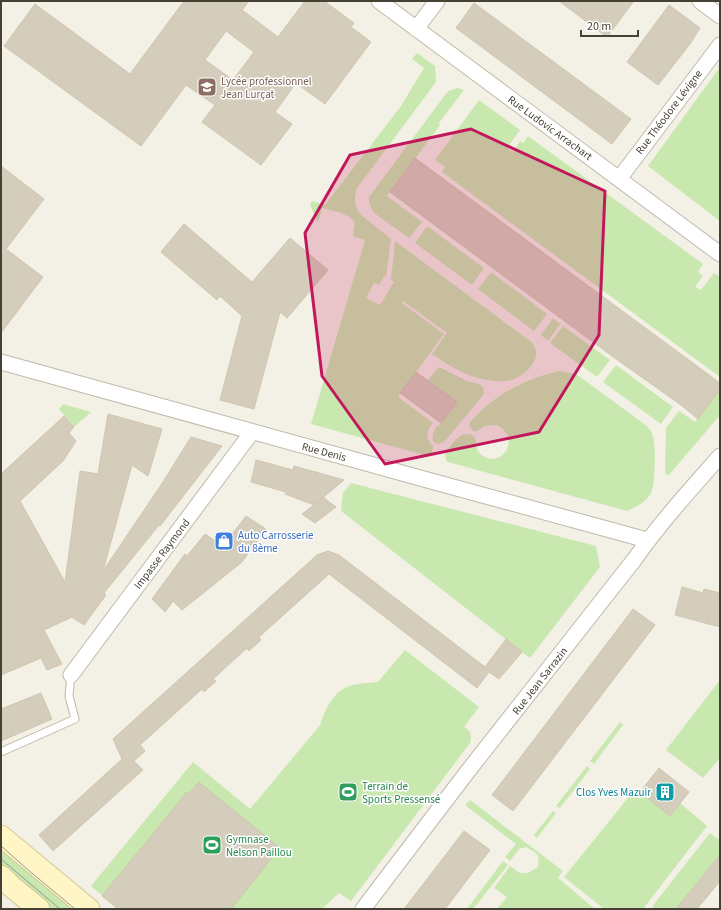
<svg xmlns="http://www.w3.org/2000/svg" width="721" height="910" font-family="'Source Sans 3',sans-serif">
	<rect width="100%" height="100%" fill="#f3f0e6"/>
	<path fill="#c9e8af" d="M417,53l18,13 1,16 -79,106c-3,10 -3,18 3,26l31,25 -5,38 -2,-1 -5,9 -5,-2 -8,15 14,7 14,-23 -3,-2 4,-39 135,100c16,14 -2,33 -18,39 -5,1 -13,2 -18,1 -24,-2 -43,-14 -62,-27l15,-21 -44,-32 -1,2 42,31 -46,63 35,26c-7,8 -8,16 0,23l-1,7 -4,3 -117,-32 54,-184 -12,-4 2,-13c-6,-10 -22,-12 -33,-15l-4,15 -8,-18 2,-4 13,4 76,-99 23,-38 -12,-9z
		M720,67v154l-72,-55z
		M457,88l7,2 -25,33 1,2 -53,71 35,26 -13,16 -35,-25 -5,-10v-6l79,-106z
		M479,100l41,30 -13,18 6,4 7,-11 3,2 5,-7 175,128 -5,8 5,4 -8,11 6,3 13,-17 6,4v100l-278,-205 3,-5 -10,-7z
		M427,226l57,42 -12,17 -57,-42z
		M491,272l56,42 -13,17 -56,-42z
		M553,318l7,6 -12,17 -7,-6z
		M563,326l47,34 -13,17 -47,-34z
		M616,365l57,42 -12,17 -58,-42z
		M439,367l28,14 12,3 4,3 1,7 -39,47c-13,8 -16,-4 -8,-15h2l17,-24 -29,-21z
		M559,371l17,3 71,52c3,4 5,6 6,11 3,7 2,50 -2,56 -6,10 -13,13 -24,18l-179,-49 -2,-2 -1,-5c6,-11 17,-28 30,-18 1,4 0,6 1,9 1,4 4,8 7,10 20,13 39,-20 13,-31l-11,1 -8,5h-4l-4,-5 1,-4c24,-27 54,-43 89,-51z
		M720,390v25l-51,60h-3l-1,-5 1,-42 13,-17 16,11z
		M63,404l28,8 -17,15 -15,-18z
		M351,483l245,63 4,21 -70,91 -189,-147 2,-18z
		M405,650l74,57 -15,20c7,3 8,9 6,16l-119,158 -12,-8 -17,16h-204l-27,-23 102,-124 57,47 70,-84c6,-17 14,-36 33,-40 8,-2 17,-2 25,-3z
		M720,680v78l-17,20 -37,-28z
		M620,722l3,3 -29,39 -4,-3z
		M587,766l3,3 -30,39 -4,-2z
		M636,788l34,28 10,-13 27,23 -64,83h-39l-40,-32z
		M470,800l93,71 -5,7 37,31h-98l10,-12 -13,-9 16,-22 10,7h8l10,-6c2,-13 -1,-14 -12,-20l-7,2 -9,12 -5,-4 11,-13 -51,-39z
		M553,811l3,2 -19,25 -3,-3z
		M710,833l8,6 2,-2v18l-44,54h-24l2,-5z
		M1,843l78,66h-27l-51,-42z
		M503,861l5,4 -35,44h-6z"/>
	<path fill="#d5cdbb" stroke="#d0c5af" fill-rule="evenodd" d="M184,1h65l-7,9 36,27 27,-36h19l30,22 -3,4 20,15 -46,62 -29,-21 -21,29 17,12 -31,41 -59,-43 13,-17 -29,-20 -45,61 -137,-100 31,-42 95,70zM226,31l28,21 -21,28 -28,-20z
		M559,1h75l-27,36z
		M474,3l157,116 -19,25 -156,-116z
		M669,5l31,23 -10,16 -32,41 -31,-23z
		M415,158l305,225v7l-22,29 -17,-14 -65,-46 -226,-167z
		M1,166l43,33 -38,50 37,28 -42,56z
		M184,224l68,58 38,-44 38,32 -41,48 -7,-6 -26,97 -34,-9 22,-84 -22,-20 -3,4 -56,-48z
		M416,372l41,30 -16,21 -41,-30z
		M108,414l54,15 -14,47 -16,-11 -29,106 58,-86 30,-48 31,9 -62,80 -1,-1 -55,68 2,2 -22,30 -12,-8 -28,13 18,34 -15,6 -6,-12 -40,17v-201l63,-58 10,11 -5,6 7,8 -13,20 -43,40 45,81 15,-111 18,3z
		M256,460l37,10 1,-4 50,14 -30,25 9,-8 13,10 -21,16 -13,-9 12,-9 -29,-11 1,-2 -35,-10z
		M246,516l20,13 -24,33 -60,48 -9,-9 -8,11 -13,-13 33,-45 2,2 18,-22 18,12z
		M328,551l11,4 146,112 21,-28 16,13 -23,27 -10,-7 -12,16 -148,-114 -70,63 2,3 -12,11 -2,-3 -34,31 3,2 -12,11 -2,-3 -62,56 5,6 -11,10 9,9 -90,81 -14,-16 83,-76 -9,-20 204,-184z
		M682,587l21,6 1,-4 16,4v34l-45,-12z
		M633,609l22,16 -142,186 -21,-16z
		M41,693l11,26 -51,22v-32z
		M659,768l30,24 -19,24 -30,-24z
		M199,782l81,66 -49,61h-113l-16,-13 85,-104 2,2z
		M464,831l26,19 -45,59h-41z
		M720,855v26l-23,28h-21z"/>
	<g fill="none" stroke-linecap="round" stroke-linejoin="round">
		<g stroke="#bfb9a9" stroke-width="9">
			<path id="lane" d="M1,752l74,-33 -6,-23 2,-21"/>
		</g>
		<g stroke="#bfb9a9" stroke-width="17">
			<path id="street" d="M379,1l341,253
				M700,1l20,15
				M416,29l21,-28
				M619,179l101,-134
				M1,362l430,119 216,59
				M71,675l181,-243
				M363,909l105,-138 166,-211c26,-37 56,-70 86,-104"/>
		</g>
		<g stroke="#d3c896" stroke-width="23">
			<path id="secondary" d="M1,836l88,73
				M1,876l11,11 27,22"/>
		</g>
		<use href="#lane" stroke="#fff" stroke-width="7"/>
		<use href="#street" stroke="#fff" stroke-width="15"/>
		<use href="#secondary" stroke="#fff5c5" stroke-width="21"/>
		<path stroke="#969696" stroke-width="1" d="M1,846l26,23 48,40
			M1,859l59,50"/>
	</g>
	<path fill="#c2185b" fill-opacity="0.2" stroke="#c2185b" stroke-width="3" stroke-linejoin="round" d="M471,129l134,62 -6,144 -60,97 -154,32 -63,-88 -17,-143 45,-78z"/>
	<defs>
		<g id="school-square" transform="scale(1)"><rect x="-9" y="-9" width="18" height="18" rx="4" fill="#8d6e63" stroke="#fff"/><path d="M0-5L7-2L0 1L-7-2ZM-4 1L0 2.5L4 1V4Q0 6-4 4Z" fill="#fff"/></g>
		<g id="shop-square" transform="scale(1)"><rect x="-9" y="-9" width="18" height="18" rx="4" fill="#3f7fe0" stroke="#fff"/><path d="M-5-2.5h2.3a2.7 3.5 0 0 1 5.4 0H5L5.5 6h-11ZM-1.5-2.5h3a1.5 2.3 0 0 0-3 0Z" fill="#fff"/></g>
		<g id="stadium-square" transform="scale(1)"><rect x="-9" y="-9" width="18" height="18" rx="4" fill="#2e9e5b" stroke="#fff"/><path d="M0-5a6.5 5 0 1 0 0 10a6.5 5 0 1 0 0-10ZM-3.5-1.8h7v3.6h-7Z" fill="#fff"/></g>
		<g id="building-square" transform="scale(1)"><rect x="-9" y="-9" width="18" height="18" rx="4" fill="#0f9aa8" stroke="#fff"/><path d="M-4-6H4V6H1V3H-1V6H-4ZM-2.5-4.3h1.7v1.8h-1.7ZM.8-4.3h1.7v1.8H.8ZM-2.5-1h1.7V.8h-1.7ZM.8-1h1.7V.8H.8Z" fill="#fff"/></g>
	</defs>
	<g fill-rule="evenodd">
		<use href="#school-square" x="207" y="87"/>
		<use href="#shop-square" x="224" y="541"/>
		<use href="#stadium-square" x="348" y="792"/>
		<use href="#building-square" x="665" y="792"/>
		<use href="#stadium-square" x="212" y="845"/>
	</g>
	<g text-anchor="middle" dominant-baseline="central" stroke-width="3" stroke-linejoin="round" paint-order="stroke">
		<g font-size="11" fill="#785e54" stroke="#fff" text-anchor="start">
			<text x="221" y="81">Lycée professionnel<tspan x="221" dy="13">Jean Lurçat</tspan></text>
		</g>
		<g font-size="11" fill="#464135" stroke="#fff">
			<text transform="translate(669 112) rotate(-53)">Rue Théodore Lévigne</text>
			<text transform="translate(550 128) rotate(36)">Rue Ludovic Arrachart</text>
			<text transform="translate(324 452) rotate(15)">Rue Denis</text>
			<text transform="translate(162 554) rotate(-53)">Impasse Raymond</text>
			<text transform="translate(540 681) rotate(-52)">Rue Jean Sarrazin</text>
		</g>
		<g font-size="11" fill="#366cbe" stroke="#fff" text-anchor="start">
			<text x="238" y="535">Auto Carrosserie<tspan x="238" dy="13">du 8ème</tspan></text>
		</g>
		<g font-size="11" fill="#27864d" stroke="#fff" text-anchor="start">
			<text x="362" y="786">Terrain de<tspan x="362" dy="13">Sports Pressensé</tspan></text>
			<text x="226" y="839">Gymnase<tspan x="226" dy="13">Nelson Paillou</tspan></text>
		</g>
		<g font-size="11" fill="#0d838f" stroke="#fff" text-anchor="end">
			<text x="651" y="792">Clos Yves Mazuir</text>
		</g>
	</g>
	<rect width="721" height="910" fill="none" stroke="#464135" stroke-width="4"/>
	<path d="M581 30v6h57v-6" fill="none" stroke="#464135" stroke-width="2"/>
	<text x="587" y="30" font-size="12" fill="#464135" stroke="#ffffff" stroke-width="3" paint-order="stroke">20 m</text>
</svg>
